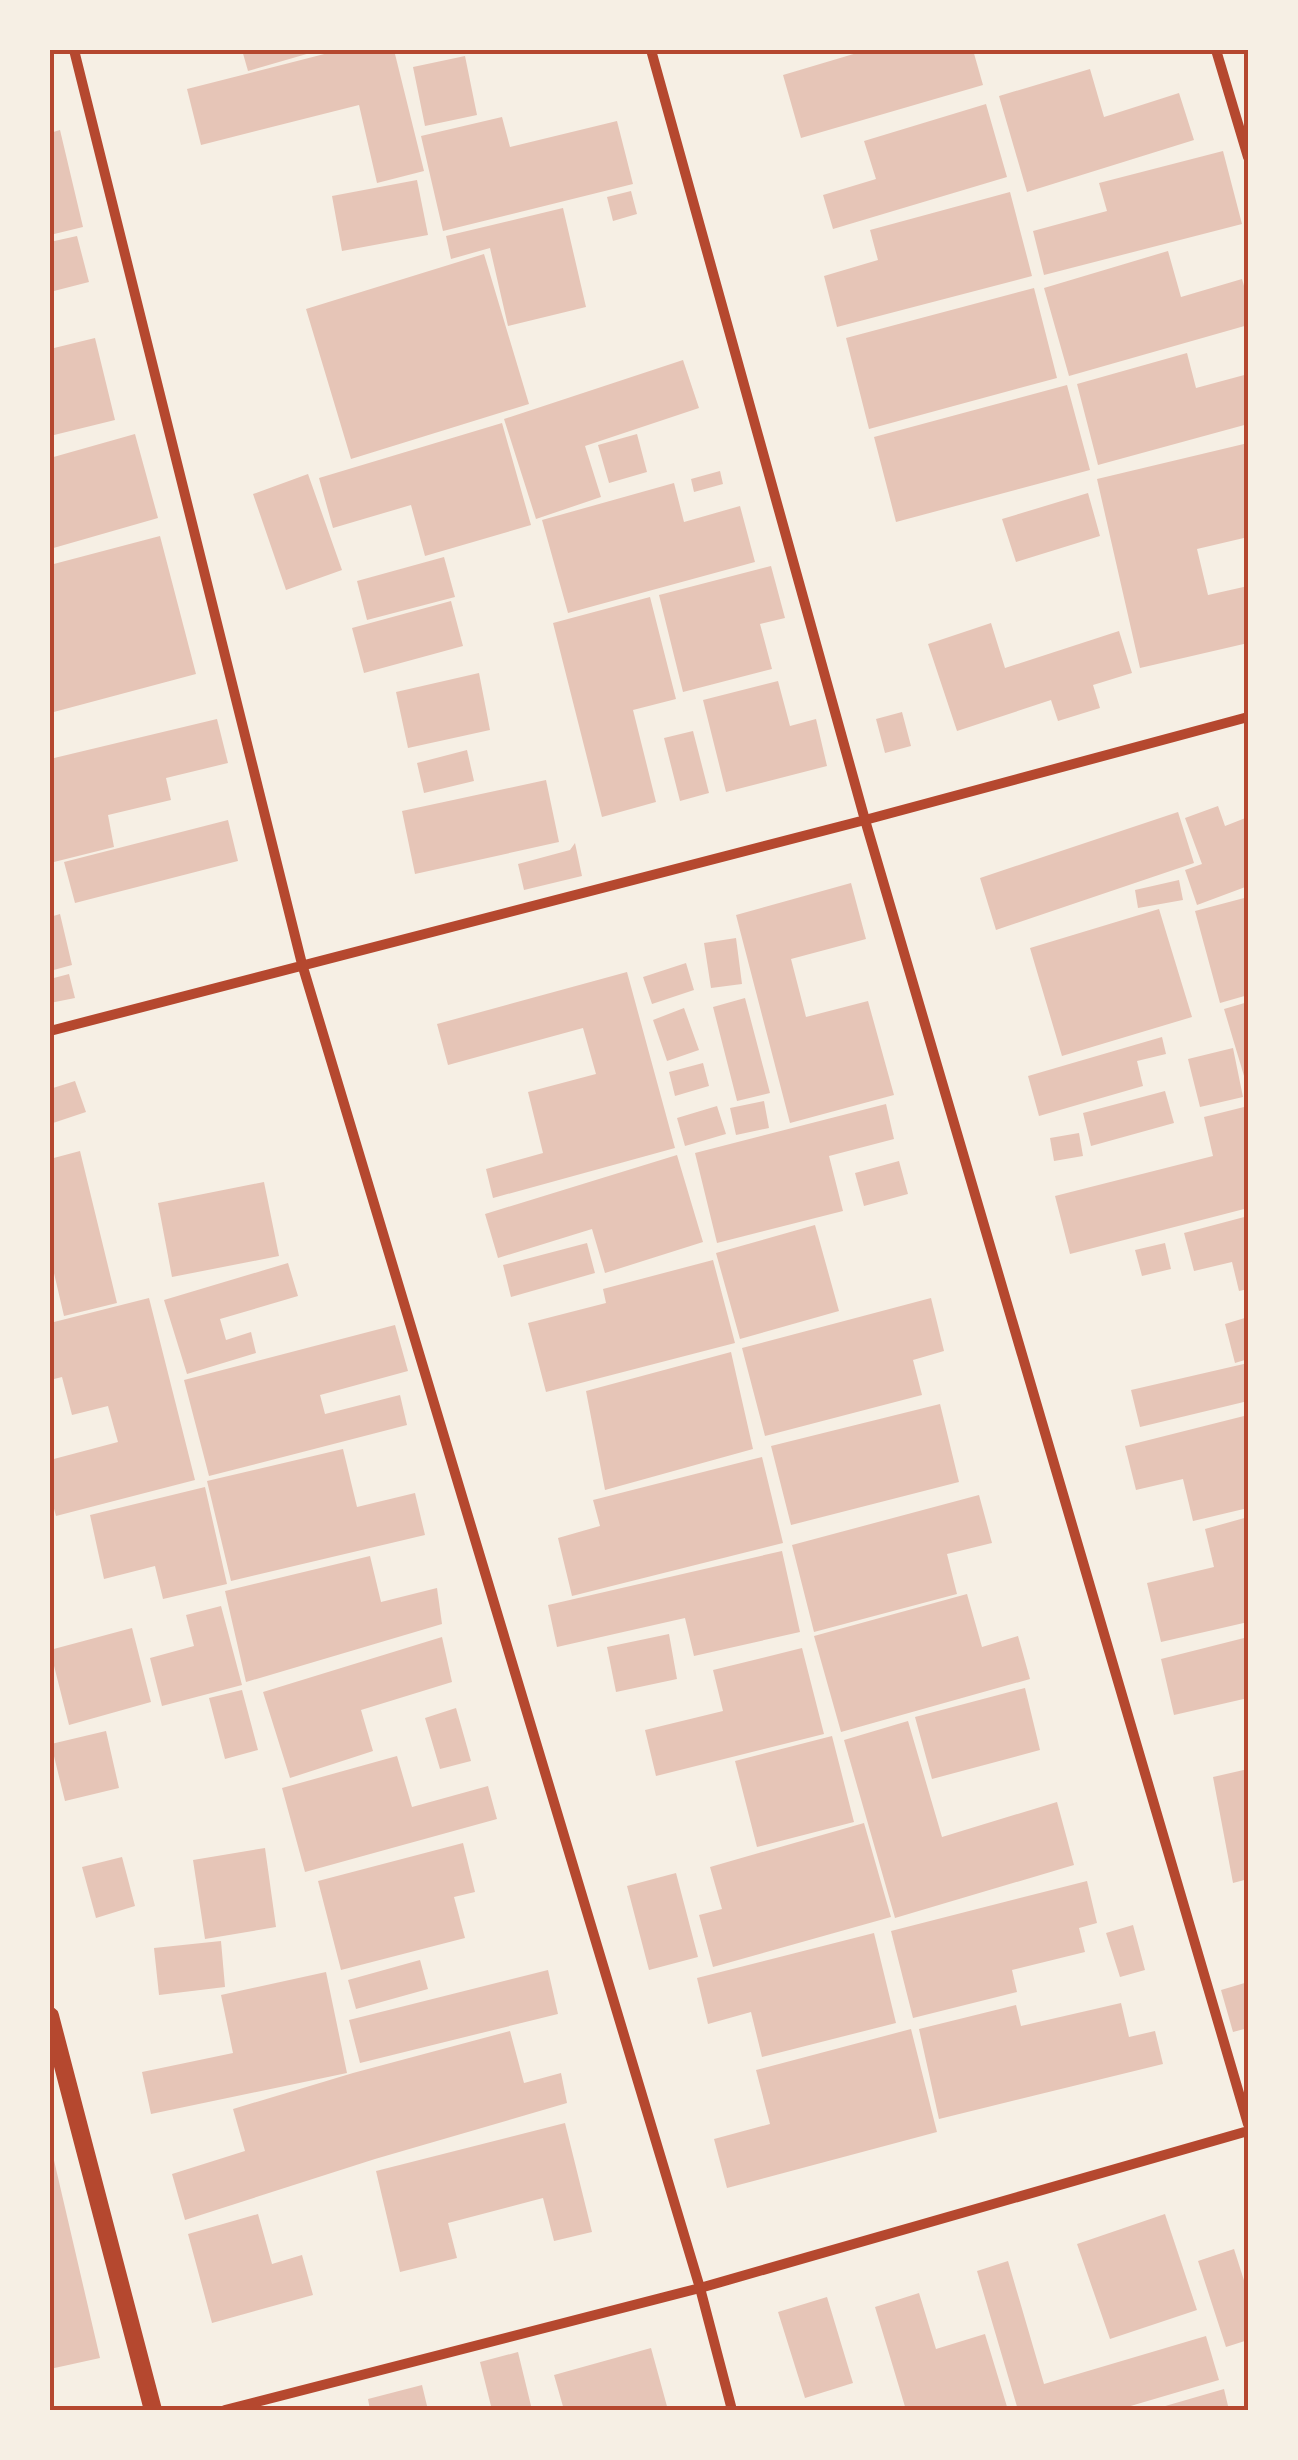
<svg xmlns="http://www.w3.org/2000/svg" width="1298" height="2460" font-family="'Titillium Web',sans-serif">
	<rect width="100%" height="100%" fill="#f6efe4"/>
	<path fill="#e6c5b7" d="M242,50h75v1l-69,20z
		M340,50h54l30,121 -47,12 -18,-78 -158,40 -14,-56z
		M867,50h106l10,35 -182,53 -18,-63z
		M465,56l12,59 -52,11 -12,-59z
		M1090,69l14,48 75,-24 15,47 -167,52 -28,-96z
		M986,104l21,73 -174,52 -10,-34 53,-16 -12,-38z
		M502,117l8,30 107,-26 16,63 -190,47 -22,-95z
		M60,130l23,97 -33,8v-102z
		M1223,151l19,73 -198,51 -11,-44 74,-20 -8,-28z
		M417,180l11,55 -86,16 -10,-55z
		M631,191l6,23 -24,7 -6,-24z
		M1010,192l22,84 -195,51 -13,-51 54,-16 -8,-30z
		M563,208l23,99 -78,19 -18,-78 -39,11 -5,-23z
		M77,236l12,46 -39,10v-50z
		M1168,251l13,46 61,-18 6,21v25l-179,51 -25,-88z
		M484,254l45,150 -178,55 -45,-150z
		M1034,288l23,90 -188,51 -23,-91z
		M95,338l20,82 -65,16v-87z
		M1187,353l9,35 52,-14v50l-150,41 -21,-81z
		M683,360l16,48 -114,38 16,51 -65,22 -32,-100z
		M1067,385l23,85 -194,52 -22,-85z
		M502,423l29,102 -106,31 -14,-51 -78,23 -14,-50z
		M135,434l23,84 -108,31v-91z
		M637,434l10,38 -38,11 -11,-38z
		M1248,443v94l-51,12 11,46 40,-9v57l-108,25 -43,-189z
		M720,471l3,13 -29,8 -3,-13z
		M308,474l34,96 -56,20 -33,-96z
		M674,483l10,39 56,-16 15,56 -187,51 -26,-93z
		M1088,493l12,43 -84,26 -14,-43z
		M160,536l36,138 -146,39v-148z
		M444,557l11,40 -88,23 -10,-39z
		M771,566l14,52 -25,6 12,45 -89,23 -24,-97z
		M650,597l26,102 -43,11 23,92 -54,15 -49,-194z
		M451,601l12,45 -99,27 -12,-45z
		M991,623l14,45 114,-37 13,42 -39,12 7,23 -42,13 -7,-21 -94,31 -29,-87z
		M479,673l11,57 -82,18 -12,-56z
		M778,681l12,45 26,-7 11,47 -101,26 -23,-92z
		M902,712l9,34 -26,7 -9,-34z
		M217,719l11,44 -62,15 5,22 -63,15 6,32 -64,16v-104z
		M693,731l16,62 -29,8 -16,-63z
		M467,750l7,31 -50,12 -7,-30z
		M546,780l13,62 -144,32 -13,-63z
		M1218,806l7,20 23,-9v69l-51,19 -12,-35 17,-6 -17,-46z
		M1178,812l16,51 -198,67 -16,-52z
		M228,820l10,41 -163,42 -11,-41z
		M575,843l7,33 -58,14 -6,-26 52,-14z
		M1179,880l4,20 -45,8 -3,-18z
		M851,883l15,56 -75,20 15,58 62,-16 26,94 -104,28 -54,-208z
		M1248,897v98l-28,8 -25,-92z
		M1159,909l33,108 -130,39 -32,-108z
		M60,914l12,51 -22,6v-54z
		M736,938l6,46 -31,4 -7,-45z
		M686,963l8,27 -42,14 -9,-27z
		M627,972l48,176 -182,50 -7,-29 57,-16 -15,-61 68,-18 -13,-46 -135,37 -11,-41z
		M69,974l6,24 -25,5v-24z
		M745,998l25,95 -33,8 -24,-94z
		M1248,1002v84h-1l-23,-77z
		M684,1008l15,42 -32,11 -14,-41z
		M1162,1037l4,17 -29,7 6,25 -104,30 -11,-40z
		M1233,1048l10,49 -43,10 -12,-48z
		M703,1063l6,23 -34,10 -6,-24z
		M75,1081l11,31 -36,12v-35z
		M1165,1091l9,32 -83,23 -8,-33z
		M764,1101l5,27 -33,7 -6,-27z
		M886,1104l8,35 -65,17 14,55 -126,32 -22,-90z
		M717,1106l9,28 -41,12 -8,-28z
		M1248,1106v102l-178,46 -15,-58 158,-40 -9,-39z
		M1079,1133l4,23 -29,5 -4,-23z
		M80,1151l37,152 -53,13 -14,-60v-97z
		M677,1155l26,87 -98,31 -13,-44 -94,29 -13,-44z
		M899,1161l9,33 -44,12 -9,-33z
		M264,1182l15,74 -107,21 -14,-74z
		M1248,1216v73l-9,2 -7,-29 -38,9 -10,-38z
		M815,1225l24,86 -99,28 -24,-86z
		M587,1243l8,30 -84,24 -8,-32z
		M1165,1243l6,26 -29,7 -7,-26z
		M713,1260l22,83 -189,49 -18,-69 78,-20 -3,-14z
		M288,1263l10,33 -78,23 6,21 25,-8 5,21 -69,21 -23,-74z
		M149,1298l46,182 -139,36 -6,-22v-34l68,-18 -10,-36 -36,9 -10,-38 -12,3v-57z
		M931,1298l13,53 -31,9 9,35 -157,41 -23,-88z
		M1248,1317v42l-13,4 -10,-39z
		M395,1325l13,46 -88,24 5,19 75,-19 7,30 -198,51 -25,-96z
		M731,1352l22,97 -148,41 -19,-99z
		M1248,1363v38l-108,26 -9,-37z
		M940,1404l19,78 -168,43 -20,-79z
		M1248,1415v93l-55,13 -10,-42 -47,11 -11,-44z
		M343,1449l14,58 58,-14 10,42 -194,46 -24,-100z
		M762,1457l21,86 -211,53 -14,-58 42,-12 -7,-26z
		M205,1487l22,97 -64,15 -8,-33 -51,13 -14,-64z
		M979,1495l13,48 -45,11 10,40 -143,38 -22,-87z
		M1248,1517v105l-87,20 -14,-59 67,-16 -9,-38z
		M782,1551l18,81 -106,24 -9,-38 -128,29 -9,-42z
		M370,1556l11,46 56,-14 5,36 -196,58 -21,-91z
		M967,1594l15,53 36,-11 12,43 -189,53 -27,-96z
		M221,1606l21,79 -80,21 -12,-48 44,-12 -8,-31z
		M132,1628l19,74 -82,23 -19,-75z
		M669,1634l8,45 -61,13 -9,-45z
		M442,1637l10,45 -91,28 12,41 -83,27 -27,-86z
		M1248,1637v61l-74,17 -13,-56z
		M802,1648l22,86 -168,42 -11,-46 78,-19 -10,-41z
		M1025,1688l15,62 -108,29 -17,-62z
		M242,1690l16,60 -33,9 -16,-61z
		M456,1708l15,53 -31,8 -15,-51z
		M908,1721l34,116 115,-35 17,63 -179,53 -51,-178z
		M106,1731l13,57 -54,13 -14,-57z
		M832,1736l22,86 -97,25 -22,-86z
		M397,1756l15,51 76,-21 9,33 -192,53 -23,-84z
		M1248,1769v110l-15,4 -20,-106z
		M864,1823l27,94 -178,50 -14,-52 23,-6 -12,-42z
		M463,1843l12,49 -21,5 11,41 -124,32 -23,-89z
		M265,1848l11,79 -71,12 -12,-79z
		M122,1857l13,49 -39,12 -14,-51z
		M676,1873l22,84 -49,13 -22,-84z
		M1087,1881l10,42 -18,5 6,24 -73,18 5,22 -104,26 -22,-87z
		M1133,1925l12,45 -25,7 -14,-44z
		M874,1933l22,90 -134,34 -11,-45 -43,12 -11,-46z
		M221,1941l4,46 -66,8 -5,-47z
		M420,1960l8,29 -72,20 -8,-29z
		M548,1970l10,44 -198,49 -11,-43z
		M326,1972l21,101 -196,41 -9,-42 91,-19 -12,-58z
		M1248,1982v46l-15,4 -12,-42z
		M1121,2003l8,34 26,-6 8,33 -224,55 -20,-90 97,-24 5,21z
		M911,2029l26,103 -210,56 -13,-49 56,-15 -14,-54z
		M510,2031l14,52 37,-10 6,30 -192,56 -190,61 -13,-46 73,-23 -12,-42 120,-36z
		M565,2123l27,109 -38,9 -11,-43 -95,25 9,35 -57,14 -24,-101z
		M53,2156l47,202 -50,11v-212z
		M258,2214l14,50 30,-9 11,40 -101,28 -24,-89z
		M1165,2214l32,96 -87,29 -33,-95z
		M1234,2249l14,44v47l-22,7 -28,-86z
		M1008,2261l36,123 162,-48 13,44 -102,30h-99l-41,-139z
		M919,2293l17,56 49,-15 23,76h-102l-31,-103z
		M827,2297l26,86 -48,15 -27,-86z
		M651,2348l17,62h-104l-10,-35z
		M518,2352l14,58h-40l-12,-48z
		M422,2385l6,25h-58l-2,-11z
		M1224,2389l5,21h-74v-1z"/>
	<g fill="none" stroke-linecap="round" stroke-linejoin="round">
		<path stroke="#b5482f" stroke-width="10" d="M74,50l228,914 398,1324 32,122
			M651,50l214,770 383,1304
			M1216,50l32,107
			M50,1031l815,-211 383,-103
			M225,2410l475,-122 548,-157"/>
		<path stroke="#b5482f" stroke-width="18" d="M50,2016l103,394"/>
	</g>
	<rect width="1298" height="2460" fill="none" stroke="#f6efe4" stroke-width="105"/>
	<rect x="52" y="52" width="1194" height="2356" fill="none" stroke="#b5482f" stroke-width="4"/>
</svg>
